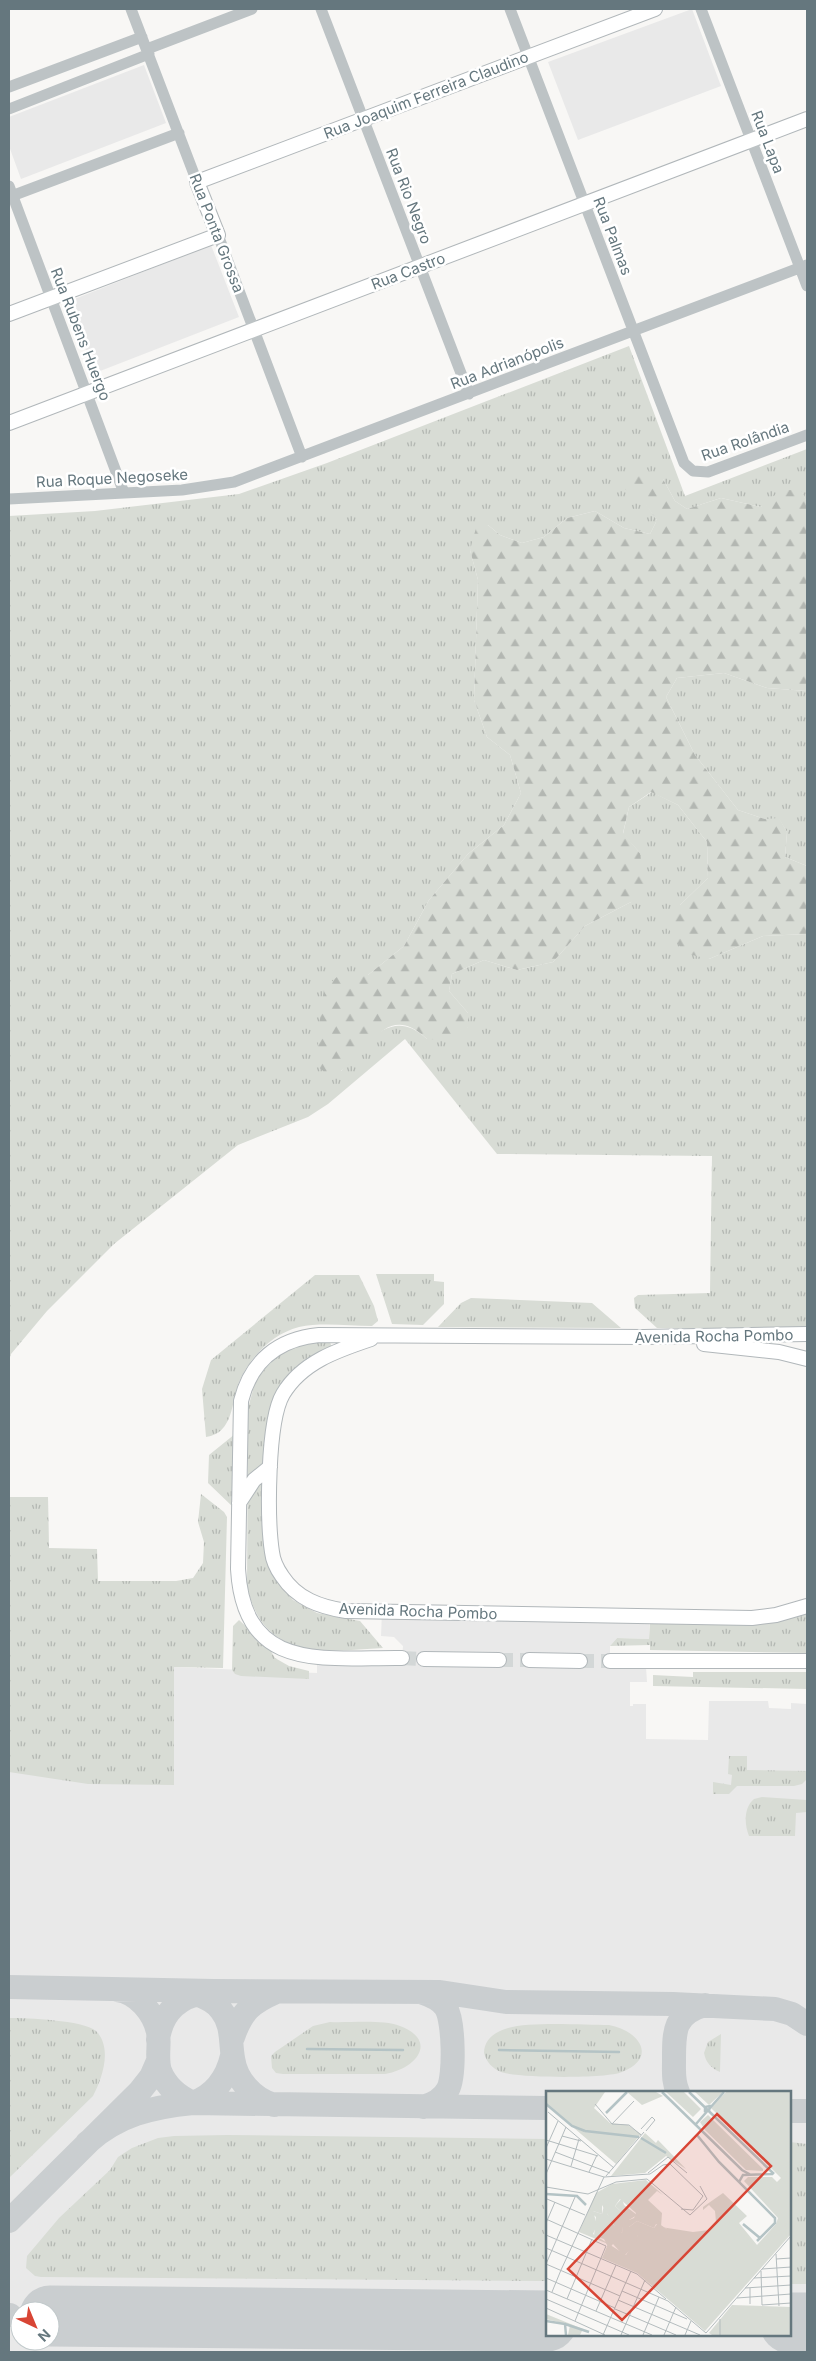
<svg xmlns="http://www.w3.org/2000/svg" width="816" height="2361" font-family="Inter,sans-serif">
	<defs>
		<pattern id="grass-tufts" width="24" height="20" patternUnits="userSpaceOnUse" patternTransform="scale(1.25)"><rect width="24" height="20" fill="#d8dcd5"/><path d="M3 7l-1-3M5 7V3M7 7l1-3M15 17l-1-3M17 17v-4M19 17l1-3" fill="none" stroke="#b3b7b2"/></pattern>
		<pattern id="forest-firs" width="22" height="20" patternUnits="userSpaceOnUse" patternTransform="scale(1.25)"><rect width="22" height="20" fill="#d8dcd5"/><path d="M5 1l3.5 6h-7zM16 11l3.5 6h-7z" fill="#b3b7b2"/></pattern>
	</defs>
	<rect width="100%" height="100%" fill="#f8f7f5"/>
	<path fill="#e9e9e9" fill-rule="evenodd" d="M692,9l29,77 -143,54 -30,-78z
		M144,65l22,58 -145,56 -12,-33v-29z
		M211,245l28,72 -144,56 -28,-71z
		M9,1497h39l1,88 125,82 143,6v-10l85,-5 1,-12 -9,-9 -13,-1 1,-24 268,4 -1,23 -32,-1 -7,8v20l36,1 1,15h-17v24h3v-2h13v35l62,1 1,-39h59l1,7 22,1v-6l16,1v648h-798zM547,2092h243v243h-243zM20,2311h30v30h-30z"/>
	<path fill="url(#grass-tufts)" d="M629,346l56,150 122,-47v53l-6,-11 -40,16 -40,-9 -34,11 -12,-8 -12,-22 -20,21 14,20 -7,14 -26,-6 -29,-17 -28,7 -23,19 -22,6 -22,-8 -12,-10 -18,25 8,30 -4,120 13,37 23,18 11,38 -17,32 -36,29 -39,46 -25,46 -36,29h-29l2,96c25,-27 50,-66 86,-32l41,-12v-14l-19,-22 3,-17 32,-14 33,10 36,-8 32,-36 46,-24 9,-49 -17,-19 6,-27 23,-15 26,13 29,37 1,36 -28,27 29,54 54,-23 44,-2v393l-21,3 -129,-2 -22,-20 -1,-10 4,-3 72,-2 2,-137 -215,-2 -92,-115 -77,65 -20,13 -70,28 -124,99 -67,67 -36,43 -2,6v-844l86,-5 144,-17 88,-31z
		M724,673l43,15 40,3v175l-22,-9 2,-25 -8,-13h-14l-27,-9 -43,-55 -29,-58 11,-19z
		M376,1274h58v7l10,1v22l-21,21 -31,-1z
		M315,1275h44l15,31 4,15 -6,5c-24,0 -50,-4 -73,1 -27,7 -49,30 -60,55 -8,20 -5,51 -33,55l-4,-48 9,-29z
		M471,1298l121,5 29,25 -183,-1 23,-24z
		M329,1339l3,9 -58,54 -3,165 8,17 14,16 24,13 43,8 23,27c-60,4 -121,12 -136,-63l1,-177 8,-29 20,-22 22,-13z
		M235,1434l-2,73 -25,-24 1,-28z
		M201,1494l23,18 3,5 -4,151 -49,-1v118l-86,-1 -79,-12v-275h39l1,51 48,1 1,32h78l17,-3 10,-15 1,-21 -6,-20z
		M807,1612v41l-157,-3v-5l-40,1 7,-8 32,1 1,-16z
		M239,1620l30,28 6,10 14,8 20,5v8l-68,-3 -6,-2 -3,-4 1,-44z
		M693,1672h114v17l-154,-3v-11l40,2z
		M729,1756h18v14l60,1v8l-5,5 -8,2h-57l-8,8h-16v-12l18,3 1,-10 -4,-1z
		M762,1797l45,3v12l-11,1 -1,23h-46c-5,-12 -5,-29 5,-37z
		M9,2018c18,0 74,2 87,13 17,17 6,48 -3,65l-84,82z
		M330,2022c20,1 52,-3 70,4 39,15 16,43 -15,48h-102l-7,-1 -4,-5 -1,-12 4,-4 38,-26z
		M609,2025c29,5 50,32 13,47 -15,7 -106,6 -121,0 -9,-4 -14,-9 -17,-19 0,-12 9,-20 21,-24 20,-8 79,-4 104,-4z
		M721,2034l-1,38c-9,-4 -14,-9 -16,-19l4,-11z
		M227,2135l320,4v142l-506,-4 -6,-1 -9,-8 1,-12 32,-38 51,-48 8,-13 14,-9 26,-10 16,-2z
		M790,2142l17,2v140h-17z"/>
	<path fill="url(#forest-firs)" d="M646,469l17,10 12,22 12,8 34,-11 40,9 20,-17h20l6,12v189l-40,-3 -43,-15 -47,5 -11,19 29,58 43,55 27,9 14,-1 8,14 -2,25 22,9v68l-44,2 -54,23 -25,-6 -16,-25 12,-23 28,-27 -1,-36 -29,-37 -27,-13 -22,15 -6,26 17,20 5,35 -14,14 -46,24 -32,36 -36,8 -33,-10 -32,14 -3,17 19,22v14l-13,13 -28,-1c-40,-38 -56,10 -85,31 -4,2 -10,3 -15,4l-10,-8 2,-40 5,-37 15,-14h29l36,-29 25,-46 39,-46 36,-29 17,-32 -11,-38 -23,-18 -13,-37 4,-120 -8,-30 6,-22 12,-3 12,10 22,8 22,-6 23,-19 28,-7 29,17 26,6 7,-14 -15,-20 -17,-11 2,-10z"/>
	<g fill="none" stroke-linecap="round" stroke-linejoin="round">
		<path stroke="#b4c3c5" stroke-width="2.5" d="M307,2049l96,1
			M499,2050l120,2"/>
		<path stroke="#caced0" stroke-width="24" d="M9,1987l205,4 226,1 66,10 167,2 102,5 17,5 15,10
			M117,1990c20,2 37,23 41,42 2,13 -2,27 2,39 6,15 19,26 33,32
			M192,1992c11,5 22,8 29,18 12,15 9,31 12,48 3,22 20,41 41,47
			M421,1992c9,3 20,7 25,16 8,13 9,68 2,81 -5,10 -15,15 -25,18
			M233,2037c9,-26 18,-34 43,-45
			M158,2040c3,-25 19,-42 44,-47
			M678,2092c-5,-10 -4,-20 -4,-31 0,-29 -1,-47 31,-56
			M193,2103c22,-8 34,-25 39,-47
			M790,2111h17
			M87,2143c31,-28 65,-36 106,-40l354,5
			M9,2221l131,-130 11,-14 7,-16
			M9,2315h1"/>
		<path stroke="#caced0" stroke-width="61" d="M50,2316l497,5
			M790,2323h17"/>
		<path stroke="#d3d7d7" stroke-width="14" stroke-dasharray="14 7" stroke-linecap="butt" d="M402,1658l22,1
			M499,1660h30
			M580,1661h30"/>
		<g stroke="#b1b7ba" stroke-width="16">
			<path id="major" d="M9,314l209,-79 -21,-53 458,-173
				M9,423l798,-304
				M371,1339c-33,11 -69,23 -88,55 -16,27 -16,125 -11,158 1,9 5,17 10,24 15,23 38,31 64,35l406,7 24,-3 31,-9
				M704,1344l75,8 28,7
				M239,1503l15,-23 16,-13
				M402,1658c-78,-1 -158,16 -164,-89l3,-168c10,-40 37,-62 78,-66l325,2 163,-3
				M424,1659l75,1
				M529,1660l51,1
				M610,1661h197"/>
		</g>
		<path stroke="#bdc3c5" stroke-width="11" d="M131,9l66,173
			M321,9l148,385
			M510,9l174,454 9,8 15,1 99,-37
			M701,9l106,277
			M147,49l105,-40
			M9,87l133,-50
			M9,109l140,-55
			M9,186l115,307
			M9,197l170,-64
			M218,235l84,222
			M9,499l173,-9 52,-8 573,-217"/>
		<use href="#major" stroke="#fff" stroke-width="14"/>
	</g>
	<g text-anchor="middle" dominant-baseline="central" stroke-width="5" stroke-linejoin="round" paint-order="stroke">
		<g font-size="15" fill="#65777e" stroke="#fff">
			<text transform="translate(426 95) rotate(-21)">Rua Joaquim Ferreira Claudino</text>
			<text transform="translate(768 142) rotate(69)">Rua Lapa</text>
			<text transform="translate(409 196) rotate(69)">Rua Rio Negro</text>
			<text transform="translate(217 233) rotate(69)">Rua Ponta Grossa</text>
			<text transform="translate(613 236) rotate(69)">Rua Palmas</text>
			<text transform="translate(408 271) rotate(-21)">Rua Castro</text>
			<text transform="translate(81 334) rotate(69)">Rua Rubens Huergo</text>
			<text transform="translate(507 363) rotate(-21)">Rua Adrianópolis</text>
			<text transform="translate(745 441) rotate(-19)">Rua Rolândia</text>
			<text transform="translate(112 478) rotate(-3)">Rua Roque Negoseke</text>
			<text transform="translate(714 1336) rotate(-1)">Avenida Rocha Pombo</text>
			<text transform="translate(418 1611) rotate(2)">Avenida Rocha Pombo</text>
		</g>
	</g>
	<g transform="translate(546 2091)">
		<rect width="245" height="245" fill="#f8f7f5"/>
		<path d="M0,1h59l-11,16 16,15 18,2 13,9 -25,30 -70,-60zM81,1h29l7,4 -21,9zM120,1h18l17,17 -8,8zM149,1h28l-14,13zM180,1h65v142l-86,97 -68,-58 -35,-15 6,-14 -29,-12 17,-39 16,-9 34,-4 17,15 -6,-4 -9,9 14,13 -1,14 32,5 16,-2 7,-8 -1,-11 -6,-6 -6,5v-3l20,-14 24,23 -8,7 18,22 19,-21 2,-6 -34,-37 4,-4h24l5,5 4,-4 -70,-70zM74,108l16,14 -2,5 -5,2v7l8,-6 17,7 2,-4 11,5 -8,4 -21,2 -12,20 -33,-21 4,-9 -4,-14 9,3v-9l15,25 5,3 3,-18 -10,-9zM162,24l55,54v2l-17,-1 -41,-40 -5,-8zM99,42l11,10 2,-3 28,29 -20,-13 -21,17 -34,3z" fill="#d8dcd5" fill-rule="evenodd"/>
		<path d="M76,107l2,7 13,10 -8,5v7l8,-6 17,7 4,-5 10,7 -5,5h-25l-3,10 -11,11 -11,-12 -4,5 -5,-10 -10,-3 2,-19 -5,-4 2,-2 9,3 2,-9 4,10 6,3 -2,5 10,10 2,-19 -9,-8zM184,127l23,26 -11,2 -4,8 -14,-9 12,-6 -2,-4h-9l3,-2zM243,131l2,2 -6,7 2,5 -15,17 -15,-3zM186,214l59,2v28h-79l-3,-2zM0,223l37,15 -3,6h-12l2,-10 -24,-6z" fill="#d8dcd5"/>
		<path fill="none" stroke="#b4c3c5" stroke-width="2.5" d="M116,1l80,78 9,5M143,1l85,82M0,13l26,22 13,5M164,15l-1,5h-4v-4zM60,22l21,-21M150,33l28,-32M39,40l54,6M151,44l22,27 56,56v5l-18,18M95,47l25,15M193,91l4,-7 30,-1M0,103l31,2 9,9M197,133l17,14M0,230l19,3 1,11M19,233l24,8"/>
		<path fill="none" stroke="#b4bcbe" stroke-width="1" d="M49,13l17,20 17,1 12,10M2,21l66,56M66,33l22,-23M95,38l11,-12 3,3 -9,11M16,45l19,5M0,49l52,16M0,57l12,-27M9,61l55,21M0,68l58,18 46,-3 13,-9 7,-1 33,32 -10,14 -12,-1M25,75l8,-27M43,81l8,-17M102,82l20,-16 19,16M0,83l20,-47M60,85l38,-44M0,96l42,7 28,-12 31,-3 43,36 17,-16 -7,-13M1,108l38,16M0,128l60,27 -31,75M0,132l9,-21M0,144l91,39 29,25M0,157l122,53 38,32 85,-97M230,163l3,52M230,168l15,-1M0,173l29,-67M0,173l74,32 2,-5 65,28M216,178l29,-2M15,179l43,-93M215,180l1,34 29,-2M0,187l69,30M208,187l37,-2M199,197l46,-3M204,197v16M0,199l106,45M76,200l9,-20M6,201l9,-22M191,207l54,-4M0,208l83,36M21,208l25,-60M72,209l82,35M0,217l59,27M69,218l61,26M50,220l20,-46M57,244l17,-39M75,244l24,-55M97,244l16,-38M118,244l12,-28M139,244l6,-14M174,244v-16"/>
		<path fill="#d84535" fill-opacity="0.15" stroke="#d84535" stroke-width="2.5" d="M171,23l54,52 -149,154 -54,-51z"/>
		<rect width="245" height="245" fill="none" stroke="#65777e" stroke-width="2.5"/>
	</g>
	<rect width="816" height="2361" fill="none" stroke="#65777e" stroke-width="20"/>
	<g transform="translate(35 2326) rotate(136)"><circle r="24" fill="#ffffff" stroke="#c1c9cb"/>
	<path d="M0-4L9 19L0 12L-9 19Z" fill="#d84535"/>
	<text y="-8" font-size="14" font-weight="bold" text-anchor="middle" fill="#65777e">N</text>
	</g>
</svg>
